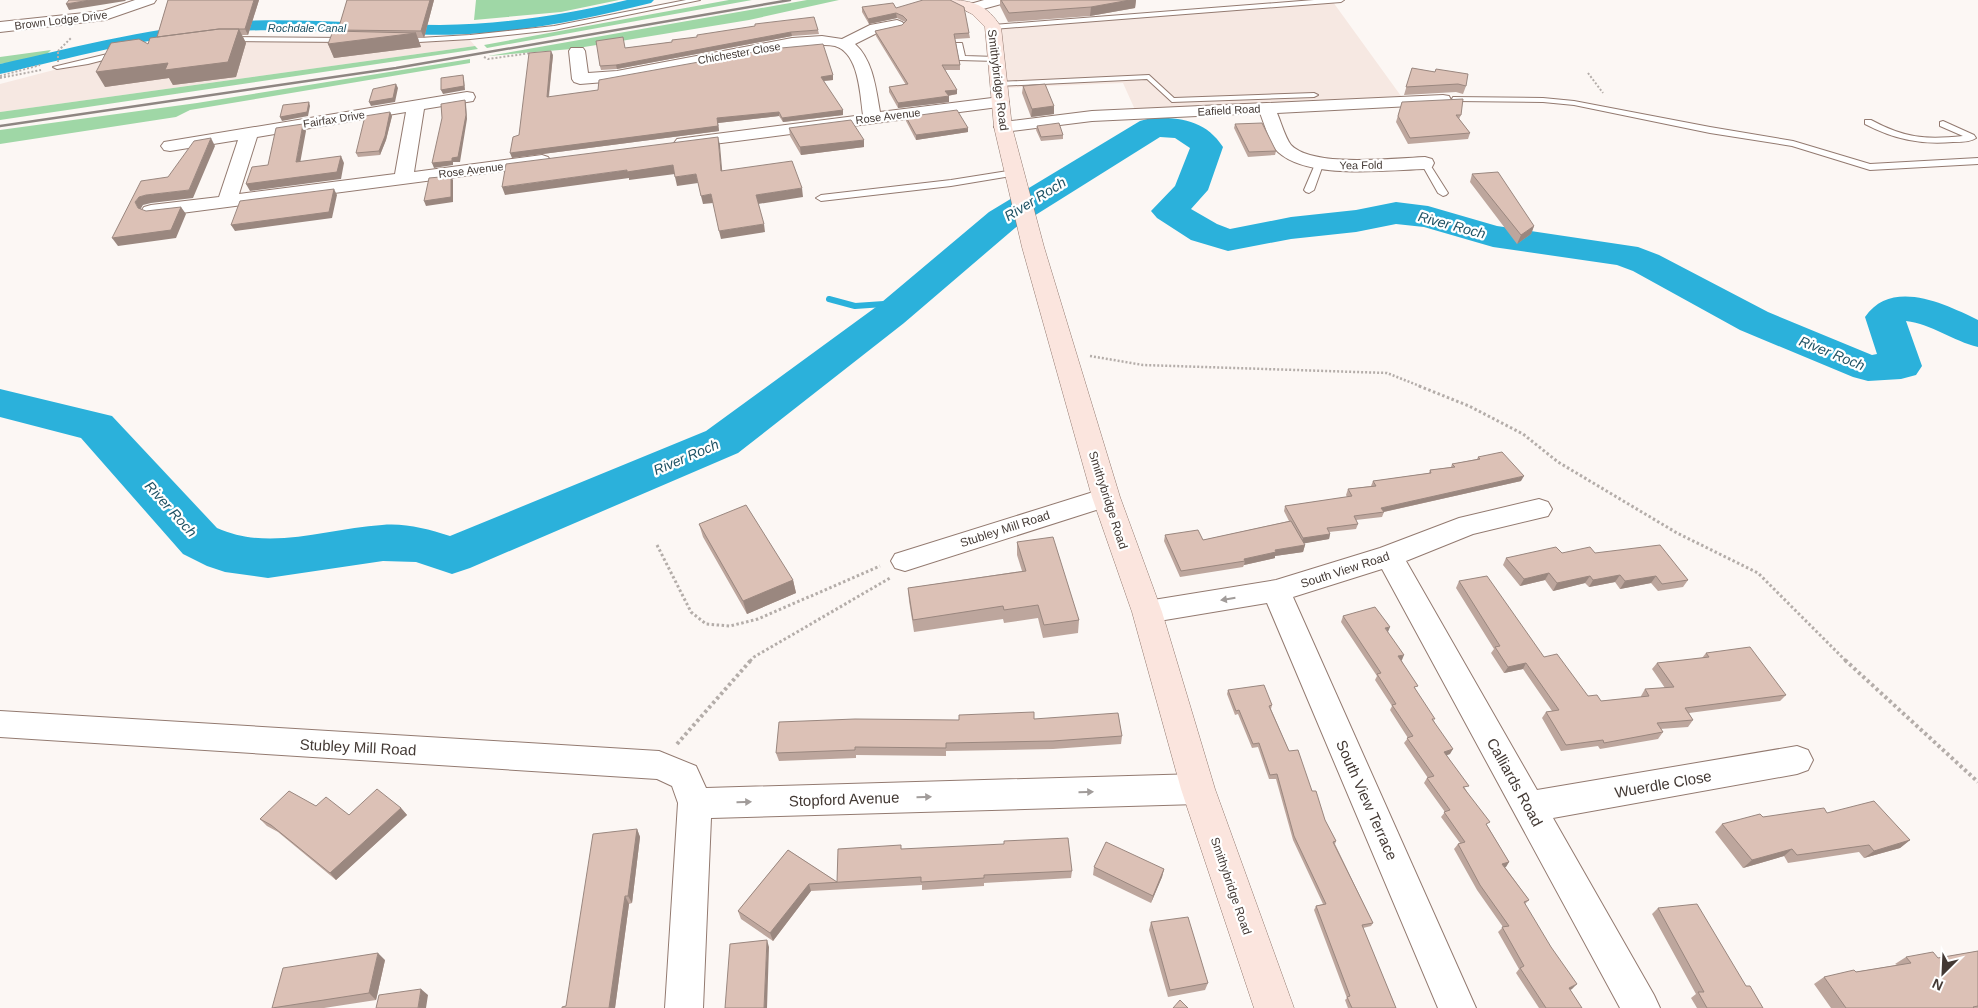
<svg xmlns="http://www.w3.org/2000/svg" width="1978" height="1008" font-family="Helvetica,sans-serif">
	<rect width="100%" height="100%" fill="#fcf7f4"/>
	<path fill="#f6e8e2" d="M1333,2l68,94 -265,16 -13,-29 -118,5 -8,-59z
		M231,36l239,4 5,6 -475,66v-28l100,-26z"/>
	<path fill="#9fd7a6" d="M476,0h143l-58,12 -87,8z
		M729,0h23l-265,48 -3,-3z
		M807,0h32l-90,20 -177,29 -84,7z
		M475,46l3,3 -478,71v-8z
		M51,50l-7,7 -44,7v-7z
		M470,59v4l-280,47 -14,7 -176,27v-14l197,-27z"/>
	<path fill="#2bb1db" d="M1962,318l16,6v21l-7,-2z"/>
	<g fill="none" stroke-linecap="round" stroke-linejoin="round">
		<path stroke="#2bb1db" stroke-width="6" d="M829,299l26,7 29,-2 15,2"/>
		<path fill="#2bb1db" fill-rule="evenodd" d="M627,0h27l-3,3c-60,15 -120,28 -182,31 -85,4 -169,-8 -254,-2 -72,6 -144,26 -215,42v-10c80,-18 160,-39 243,-43 65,-3 131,4 197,4 63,-1 126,-10 187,-25z"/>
		<path fill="#2bb1db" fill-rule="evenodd" d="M1151,118c30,-1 55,3 72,29l-15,43 -17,19 26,15 13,5 61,-12 65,-7 40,-8 32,4 69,20 141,21 21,8 109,57 104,43 5,-1 -12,-37c27,-39 80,-13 113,3v27c-25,-6 -46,-23 -72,-26l16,45 -6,9 -15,4 -33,2 -15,-4 -113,-47 -107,-59 -16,-6 -124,-18 -69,-20 -28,-3 -40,8 -65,7 -63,12 -37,-11 -34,-22 -6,-7 24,-25 15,-38 -15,-10 -15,-1 -145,91 -111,95 -166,130 -268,115 -18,6 -36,-12 -33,-1 -115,17 -43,-6 -18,-6 -24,-12 -102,-116 -81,-21v-28l112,27 105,112c53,24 111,0 165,-3 24,-2 45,4 68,11l256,-105 170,-124 113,-95 151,-91z"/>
		<g stroke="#937a70" stroke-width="2">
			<path id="lane" d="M686,0h14l-146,30 -84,9 -68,4 -4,-2 4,-2 68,-4 84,-9z
				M1314,0h30l-3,2 -348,27 -4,-2 4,-2z
				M224,37l123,1 4,2 -4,2 -120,-1 -4,-2z
				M956,43h6l3,13 31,1 4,2 -4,2 -37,-1z
				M120,51l4,2 -1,2 -35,9 -31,5 -4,-2z
				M1149,75l25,23 140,-5 4,2 -4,2 -142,5 -25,-23 -149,7 -4,-2 4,-2z
				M1453,97l90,1 31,3 136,26 83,14 77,23 108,-6v6l-108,6 -78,-24 -82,-13 -136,-28 -31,-3 -87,-1 -4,-2z
				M1865,120h6c33,18 54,20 92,16l-23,-10v-4l3,-1 31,14 2,3c-5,4 -15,4 -23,4 -33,3 -59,-3 -88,-18z
				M1320,159l4,3 -10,28 -5,3 -3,-1 -2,-2 12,-28z
				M1425,160l4,3 19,30 -2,2 -3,1 -5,-3 -17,-30z
				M1014,170l4,3 -1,2 -66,11 -130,15 -5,-3 5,-3 130,-15z"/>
		</g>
		<g stroke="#937a70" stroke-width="2">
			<path id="street" d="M135,0h21l-2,3 -49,17 -105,12v-10l103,-11z
				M984,0h23l-2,3 -33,9 -5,-1 -2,-3 2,-3z
				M897,20l5,2 3,3 -3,3 -23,4 -24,12c18,16 21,45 25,68l120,-15 6,1 3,4 -3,4 -323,42 -6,-1 -3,-4 3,-4 186,-24c-3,-21 -4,-62 -28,-69 -14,-3 -29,1 -43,2l-175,33 -37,3 -6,-2 -2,-3 -3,-28 2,-3h12l2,3 3,22 29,-2 175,-33 30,-2 20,3 28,-14z
				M467,92l6,1 2,4 -2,4 -49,8 -10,63 128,-17 6,2 3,4 -3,4 -397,52 -7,-2 -3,-4 3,-4 7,-2 68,-8 19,-57 -68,11 -6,-1 -3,-4 3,-4zM406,112l-11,62 -156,20 18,-57z
				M1443,95l6,1 2,4 -2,4 -172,9c4,9 8,24 14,32 22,23 104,13 134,12l7,2 2,4 -2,4 -7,2c-39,1 -116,11 -147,-17 -7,-6 -14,-29 -18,-39l-168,8 -89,11 -6,-1 -3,-4 3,-4 6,-1 89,-11z
				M1106,488l9,2 4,7 -4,7 -210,67 -10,-3 -4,-7 4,-7z
				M1539,499l9,3 4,7 -4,7 -75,18 -67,27 131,229 260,-44 11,4 5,10 -5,10 -11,4 -244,44 101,177 6,13h-40l-238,-439 -89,28 183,411h-38l-171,-405 -120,20 -10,-3 -4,-8 4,-8 10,-3 129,-21 104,-32 79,-30z
				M0,711l659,40 37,15 10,22 492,-14 12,5 4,10 -4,10 -12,5 -487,14 -8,190h-38l13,-205 -6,-17 -15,-7 -657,-42z"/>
		</g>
		<g stroke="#937a70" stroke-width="1">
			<path id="secondary" d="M948,0c25,0 39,5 53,27l11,100 32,120 76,250 42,115 53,177 79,219h-40l-73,-219 -49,-177 -40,-115 -70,-250 -28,-120 -9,-100 -13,-13 -21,-11z"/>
		</g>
		<path stroke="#b4ada9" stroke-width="2" stroke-dasharray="2 2" stroke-linecap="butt" d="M58,51l13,-13
			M484,57l4,2 43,-6
			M1588,73l15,20
			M0,76l40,-11
			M0,78l41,-8"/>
		<path stroke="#b4ada9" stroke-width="2.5" stroke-dasharray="2 2" stroke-linecap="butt" d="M1090,356l53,9 244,8 35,14"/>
		<path stroke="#b4ada9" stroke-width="3" stroke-dasharray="2.5 2.5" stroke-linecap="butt" d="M1419,386l50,20 54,28 35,28 119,71 81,40 88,88
			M657,545l34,67 15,12 24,2 28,-7 122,-53
			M750,661l4,-4 136,-79"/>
		<path stroke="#b4ada9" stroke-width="4" stroke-dasharray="3 3" stroke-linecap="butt" d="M1845,660l133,122
			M677,744l74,-84"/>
		<use href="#lane" fill="#fff" fill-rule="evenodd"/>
		<use href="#street" fill="#fff" fill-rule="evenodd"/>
		<use href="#secondary" fill="#fbe5de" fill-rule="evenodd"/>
		<path stroke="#8e8682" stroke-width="2.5" d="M0,126l396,-58 394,-68"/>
		<path stroke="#b4ada9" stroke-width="2" stroke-dasharray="2 2" stroke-linecap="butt" d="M58,52v11"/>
	</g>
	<path fill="#bda69d" d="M168,0h91l-11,35h-6l4,8 -10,34 -63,8 -4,-7 -64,9 43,-43 9,-7z
		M347,0h87l-10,38h-6l3,9 -87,11 -6,-14 10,-13z
		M1000,0h136l-1,8 -45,8 -82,6 -8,-16z
		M862,7l34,1 73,25 1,5 -15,1 5,26v5h-15l12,20v4l-9,2 1,6 -51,6 -9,-16v-5l17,-2 -30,-49 -1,-5 27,-6 3,-3 -8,-4 -28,6 -7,-12z
		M818,30l1,4 -27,2 -175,33 -16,1 -1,-4 25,-18 47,-6v-2z
		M553,55l-4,42 284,-22v5l-9,1 19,34 -60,7 -4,-6 -61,7 1,8 -207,27 7,-23z
		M1412,68l23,4 31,14 -3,8 -7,-2 -52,3z
		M1023,86l31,20v8l-23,3 -9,-24z
		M1402,102l59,13 -2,4 11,14 -2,6 -60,5 -12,-22z
		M390,112l2,4 -6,24 -6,15 -22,2 -2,-4z
		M906,117l62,15 -52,8 -10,-19z
		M1235,124l41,27 -1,4 -27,2 -14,-29z
		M1037,126l26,9v4l-22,2 -5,-11z
		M789,128l75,19 -63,8 -11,-19z
		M1472,174l62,52 -3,8 -14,10 -47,-62z
		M1478,457l43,24 -137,31 -2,5 -26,3 2,4 -2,5 -27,3 1,2 -1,5 -25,4 1,2 -2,7 -28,4v2l-31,7 -1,2 -63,10 -16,-36 1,-6 38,5 86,-19 -5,-10 1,-5 62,-9 -1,-2 2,-6 23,-3 2,-5 56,-8 1,-3 21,-3 1,-3 25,-5z
		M699,524l94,56 3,13 -49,21 -44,-77z
		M1017,542l62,78 -1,13 -35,5 -5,-20 -34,5 -1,-4 -89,13 -5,-31 -1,-13 114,-17 -5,-16z
		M1562,553h33l93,27 -5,7 -25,4 -7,-8 -31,6 -5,-7 -26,5 -4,-4 -32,8 -8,-11 -25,6 -17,-21 3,-7z
		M1459,581l129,115 13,5 40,-4v-1l4,-7 20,-1 -13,-19 5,-6 45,-5 4,-5 80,42 -6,6 -91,12 4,7 -5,7 -28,2 3,3 -5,7 -58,10 -2,-3 -37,5 -19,-33 4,-6 6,-1 -29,-42 -19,4 -13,-20 3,-4 -38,-61z
		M1343,616l45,16 28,58 18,31 16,33 -3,1 19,35 43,72 -4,5 24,33 -4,4 47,85 -2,1 12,18h-43l-23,-35 3,-4 -21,-37 5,-5 -26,-37 -23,-41 4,-5 2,-1 -19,-26 4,-5 -21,-29 3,-5h1l-24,-35 4,-5 -18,-28 2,-4 -17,-26 2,-4 -36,-54z
		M1228,690l44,15 -1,4 18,42 23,40 13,29 11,21 -1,3 38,79 -2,3 -8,2 33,80h-48l-3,-8 2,-2 -33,-88 2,-4 7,-2 -30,-64 -17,-61h-7l-11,-32 -6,1 -14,-34 -3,1 -8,-21z
		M1034,719l88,17 -1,8 -68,5 -107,2v5l-90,-1v3l-77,3 -3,-8 183,-33z
		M316,806l33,9 52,-7 6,7 -71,65 -58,-48 -11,-6 -7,-7z
		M1827,813l83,27 -10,8 -36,10 -5,-6 -71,11 -4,-7 -41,12 -28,-36 7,-8 41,-7z
		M637,829l3,8 -8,66 -3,1 -14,104h-53l4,-2z
		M902,849l170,22 -1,7 -87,5v3l-62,4v-5l-111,6 -38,50 -32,-22 -3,-8 50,-61 49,32z
		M1094,867l70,2 -2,8 -11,26 -58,-28z
		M1658,908l105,100h-66l-6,-10 5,-4 -44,-80z
		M1151,922l57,61 -3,7 -37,7 -19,-67z
		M1978,951v57h-147l-17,-24 10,-7 73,-12 -2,-1 11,-7 32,1z
		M385,960l-9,40 -52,8h-52z"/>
	<path fill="#9a877f" d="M90,0h36l-1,1 -56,9 -3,-6z
		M254,0h5l-11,35 -3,-6z
		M430,0h4l-10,38 -3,-7z
		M1130,0h6l-1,8 -45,8 1,-9z
		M896,13l1,5 -28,6 -1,-5z
		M239,29l7,14 -10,34 -63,8 -4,-7 -64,9 -9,-15z
		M791,32l1,4 -175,33 -1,-4z
		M416,33l5,14 -87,11 -6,-14z
		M551,51l2,4 -5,46 -1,-4z
		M463,75l1,4 1,11 -22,4 -2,-4z
		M833,75v5l-11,1 -1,-4z
		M396,84l2,4 -3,14 -24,4 -2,-4z
		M957,90v4l-11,2 -1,-5z
		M949,96v6l-51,6v-5z
		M465,100l1,4 1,15 -7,43h-7v3l-19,3 -2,-5 20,-5z
		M309,102l1,4 -2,10 -26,5 -2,-4z
		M1054,106v8l-23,3 1,-8z
		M843,110v5l-60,7 -1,-4z
		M390,112l2,4 -6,24 -6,15 -1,-4z
		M779,112v4l-61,7 1,8 -207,27 -2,-5 207,-35z
		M303,124l3,7 -7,38 -3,-7z
		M968,128v4l-52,8v-5z
		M718,137l2,8 3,35 -2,-9z
		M211,138l4,8 -22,52 -42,5 -8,2 -3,5 -2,-2 -3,-6 4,-5 7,-2 43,-5z
		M864,140v7l-63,8 -1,-8z
		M341,156l3,7 -3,16 -91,12 -4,-7z
		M673,165l2,9 -46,6v-2l-124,17 -3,-8 125,-17z
		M696,174l2,9 -21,3 -2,-9z
		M451,176l2,4v22l-27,4 -2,-5z
		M802,188l1,9 -45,7 -2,-9z
		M334,189l3,6 -5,23 -97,13 -4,-6z
		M711,194l2,9 -10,1 -2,-8z
		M181,207l5,7 -10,24 -58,8 -6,-8z
		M764,224l1,8 -44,7 -2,-8z
		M1534,226l-3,8 -14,10 4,-9z
		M1524,476l-3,5 -138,31 -2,-4z
		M1330,534l-1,5 -28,5 2,-6z
		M1305,545l-2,7 -28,4v2l-31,7 1,-4 -1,-2 31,-9z
		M1549,573l-4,7 -25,6 4,-7z
		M1620,575l-5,7 -26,5 4,-7z
		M1590,576l-5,7 -32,8 4,-8z
		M1656,576l-5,7 -31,6 5,-8z
		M793,580l3,13 -49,21 -4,-13z
		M1390,627l-2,5 -3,-4z
		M1404,655l-2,5 -6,2 2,-6z
		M1526,663l-3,6 -19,4 4,-6z
		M1453,749l-3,5 -9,3 3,-5z
		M401,808l6,7 -71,65 -6,-7z
		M637,829l3,8 -8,66 -4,-7z
		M1910,840l-10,8 -36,10 10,-7z
		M1792,849l-8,7 -41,12 9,-8z
		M1509,862l-3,5 -8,2 4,-5z
		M1164,869l-2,8 -11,26 2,-7z
		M809,884l2,7 -38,50 -3,-8z
		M625,896l4,8 -14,104h-6z
		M767,940l2,7 -2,61h-3z
		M378,953l7,7 -9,40 -7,-7z
		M1577,984l-5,5 -8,3 5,-4z
		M421,989l7,6 -2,13h-8z"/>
	<path fill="#dcc1b6" stroke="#9a877f" d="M69,0h21l-24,4z
		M168,0h86l-9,29h-26l-62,8z
		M347,0h83l-9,31 -83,-1z
		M923,0h27l14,7 5,26 -15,1 6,31h-18l15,25 -12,1 4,5 -51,7 -9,-16 19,-3 -33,-53 27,-6 5,-5 -4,-4 -7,-3 -28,6 -6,-12 31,-4 3,5z
		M1001,0h129l-39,7 -82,6z
		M814,17l4,13 -27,2 -175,33 -16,1 -4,-25 27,-4 2,11 47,-6v-2l25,-3v-2l58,-9v-2z
		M219,29h20l-11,33 -63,8 3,-7 -72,9 15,-29 28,-4 9,5 2,-6z
		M333,31l83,2 -88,11z
		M823,44l10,31 -12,2 22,33 -61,8 -3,-6 -62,6 1,8 -208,27 3,-16 6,-2 10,-82 22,-2 -4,46 51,-7 1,-10 172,-31z
		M1412,68l23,4 1,-3 32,5 -2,12 -8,-2 -52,3z
		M463,75l1,11 -23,4v-12z
		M396,84l-3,14 -24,4 4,-13z
		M1045,84l9,22 -22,3 -9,-23z
		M1463,99l-2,16h-5l14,18 -60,5 -12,-22 4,-14z
		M465,100l1,15 -8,42 -6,1v3l-20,2 10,-45 -1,-14z
		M309,102l-2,10 -27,5 3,-12z
		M957,110l11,18 -52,7 -10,-18z
		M390,112l-5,24 -6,15 -23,2 9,-37z
		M851,120l13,20 -64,7 -11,-19z
		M1059,123l4,12 -22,2 -4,-11z
		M1262,123l14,28 -27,1 -14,-28z
		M303,124l-7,38 45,-6 -4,16 -91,12 6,-17 16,-2 8,-37z
		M718,137l3,34 71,-10 10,27 -46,7 8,29 -45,7 -8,-37 -10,2 -5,-22 -21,3 -2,-12 -46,7v-2l-125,17 4,-23z
		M211,138l-22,52 -43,5 -7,2 -4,5 3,6 8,3 35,-4 -10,23 -59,8 29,-57 27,-4 26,-36z
		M1498,172l36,54 -13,9 -49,-61z
		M451,176v21l-27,4 5,-23z
		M334,189l-5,23 -98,13 9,-24z
		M1502,452l22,24 -143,32 3,4 -30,4 4,8 -31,4 3,6 -27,4 -18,-32 67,-10 -4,-7 28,-3 -3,-5 58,-8 -1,-3 25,-3 -3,-3 28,-5 -2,-2z
		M746,505l47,75 -50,21 -44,-77z
		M1291,521l14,24 -30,5 1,2 -32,7 1,2 -64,10 -16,-36 33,-5 5,10z
		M1053,537l26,83 -35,5 -6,-20 -34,5 -1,-4 -90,14 -5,-32 118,-17 -9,-29z
		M1660,545l28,35 -26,4 -6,-8 -31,5 -5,-6 -27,5 -3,-4 -33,7 -8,-10 -25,6 -18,-21 50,-11 6,6 28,-6 5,6z
		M1487,576l57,81 13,-3 31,42 9,-1 4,6 48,-5 -4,-7 29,-2 -17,-24 52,-6 -3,-4 44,-6 36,48 -101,13 8,12 -36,3 6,9 -59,11 -1,-3 -37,5 -20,-33 13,-2 -33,-47 -18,4 -13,-20 5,-1 -41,-65z
		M1375,607l15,20 -5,1 19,27 -6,1 20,30 -4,1 21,32h-3l21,30 -9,3 25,34 -6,1 27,35 -4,2 23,38 -7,2 27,36 -5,2 27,45 26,37 -8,4 13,20h-36l-26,-40 4,-2 -22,-39 7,-1 -29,-41 -22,-41 7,-2 -21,-30 6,-2 -23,-32 7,-2 -27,-38 6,-2 -21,-31 4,-1 -19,-30 4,-1 -38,-57z
		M1264,685l8,20 -3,1 20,45 9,-1 14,41h4l9,29 11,21 -3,1 40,81 -11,2 34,83h-44l-5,-11 3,-1 -34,-90 10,-2 -32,-68 -17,-62 -7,1 -11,-32 -6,1 -14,-34 -3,1 -8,-21z
		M1034,712v7l84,-6 4,23 -69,5 -107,2v5l-91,-1v3l-79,3 3,-31 76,-3 104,1v-5z
		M377,789l24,19 -71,65 -59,-48 -11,-6 29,-28 27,15 10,-9 23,18z
		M1874,801l36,39 -36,11 -5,-6 -72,10 -5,-6 -40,11 -30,-36 38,-10 3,3 61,-9 3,5z
		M637,829l-9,67h-3l-16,112h-47v-1l4,-1 27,-172z
		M1068,838l4,33 -88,4v3l-63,4v-5l-112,7 -39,49 -32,-22 50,-61 49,32 1,-33 63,-4v4l103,-5v-3z
		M1106,842l58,27 -11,27 -59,-29z
		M1697,904l49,82h4l13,22h-56l-9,-16h6l-46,-84z
		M1188,917l20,66 -38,7 -19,-68z
		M767,940l-3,68h-39l5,-64z
		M1978,951v55l-5,1 1,1h-128l-22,-31 30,-7 2,2 55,-9 -5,-6 27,-5 5,6z
		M378,953l-9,40 -97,15 11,-40z
		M421,989l-3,19h-42l3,-13z
		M1180,1000l8,8h-15z"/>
	<defs><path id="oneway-solid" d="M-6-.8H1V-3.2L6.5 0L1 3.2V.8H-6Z" transform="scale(1.25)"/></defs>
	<g fill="#a19c9a">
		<use href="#oneway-solid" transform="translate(1228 599) rotate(171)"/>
		<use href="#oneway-solid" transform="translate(1086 792) rotate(-2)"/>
		<use href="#oneway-solid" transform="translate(924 797) rotate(-2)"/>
		<use href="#oneway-solid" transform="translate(744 802) rotate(-2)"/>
	</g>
	<g text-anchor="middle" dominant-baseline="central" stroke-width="4.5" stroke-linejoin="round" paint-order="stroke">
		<g font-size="11" fill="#433934" stroke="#fff">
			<text transform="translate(61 20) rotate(-7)">Brown Lodge Drive</text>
			<text transform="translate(739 53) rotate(-10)">Chichester Close</text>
			<text transform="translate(1229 110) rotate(-3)">Eafield Road</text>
			<text transform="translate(888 116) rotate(-7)">Rose Avenue</text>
			<text transform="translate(334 119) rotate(-9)">Fairfax Drive</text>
			<text transform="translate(1361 165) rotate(-1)">Yea Fold</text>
			<text transform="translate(471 170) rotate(-7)">Rose Avenue</text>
		</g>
		<g font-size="11" font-style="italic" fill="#1f5264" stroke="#fff">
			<text x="307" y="28">Rochdale Canal</text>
		</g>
		<g font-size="12" fill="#433934" stroke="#fff">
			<text transform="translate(998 80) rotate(83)">Smithybridge Road</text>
			<text transform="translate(1108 500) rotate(72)">Smithybridge Road</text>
			<text transform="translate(1005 529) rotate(-18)">Stubley Mill Road</text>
			<text transform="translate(1345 570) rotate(-18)">South View Road</text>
			<text transform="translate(1231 886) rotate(71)">Smithybridge Road</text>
		</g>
		<g font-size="14" font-style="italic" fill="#1f5264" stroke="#fff">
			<text transform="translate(1035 199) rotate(-32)">River Roch</text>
			<text transform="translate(1452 225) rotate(15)">River Roch</text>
			<text transform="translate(1832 353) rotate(22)">River Roch</text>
			<text transform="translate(686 457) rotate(-23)">River Roch</text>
			<text transform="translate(171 509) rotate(48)">River Roch</text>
		</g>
		<g font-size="15" fill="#433934" stroke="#fff">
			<text transform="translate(358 747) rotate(3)">Stubley Mill Road</text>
			<text transform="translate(1515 782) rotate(61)">Calliards Road</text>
			<text transform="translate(1663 784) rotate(-10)">Wuerdle Close</text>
			<text transform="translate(844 799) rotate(-2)">Stopford Avenue</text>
			<text transform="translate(1367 800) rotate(66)">South View Terrace</text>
		</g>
	</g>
	<g transform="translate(1943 973) rotate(204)" stroke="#ffffff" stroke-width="4" paint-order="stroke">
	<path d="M0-4L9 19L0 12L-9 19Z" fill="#433934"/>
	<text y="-8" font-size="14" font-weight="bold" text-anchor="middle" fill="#433934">N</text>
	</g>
</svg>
